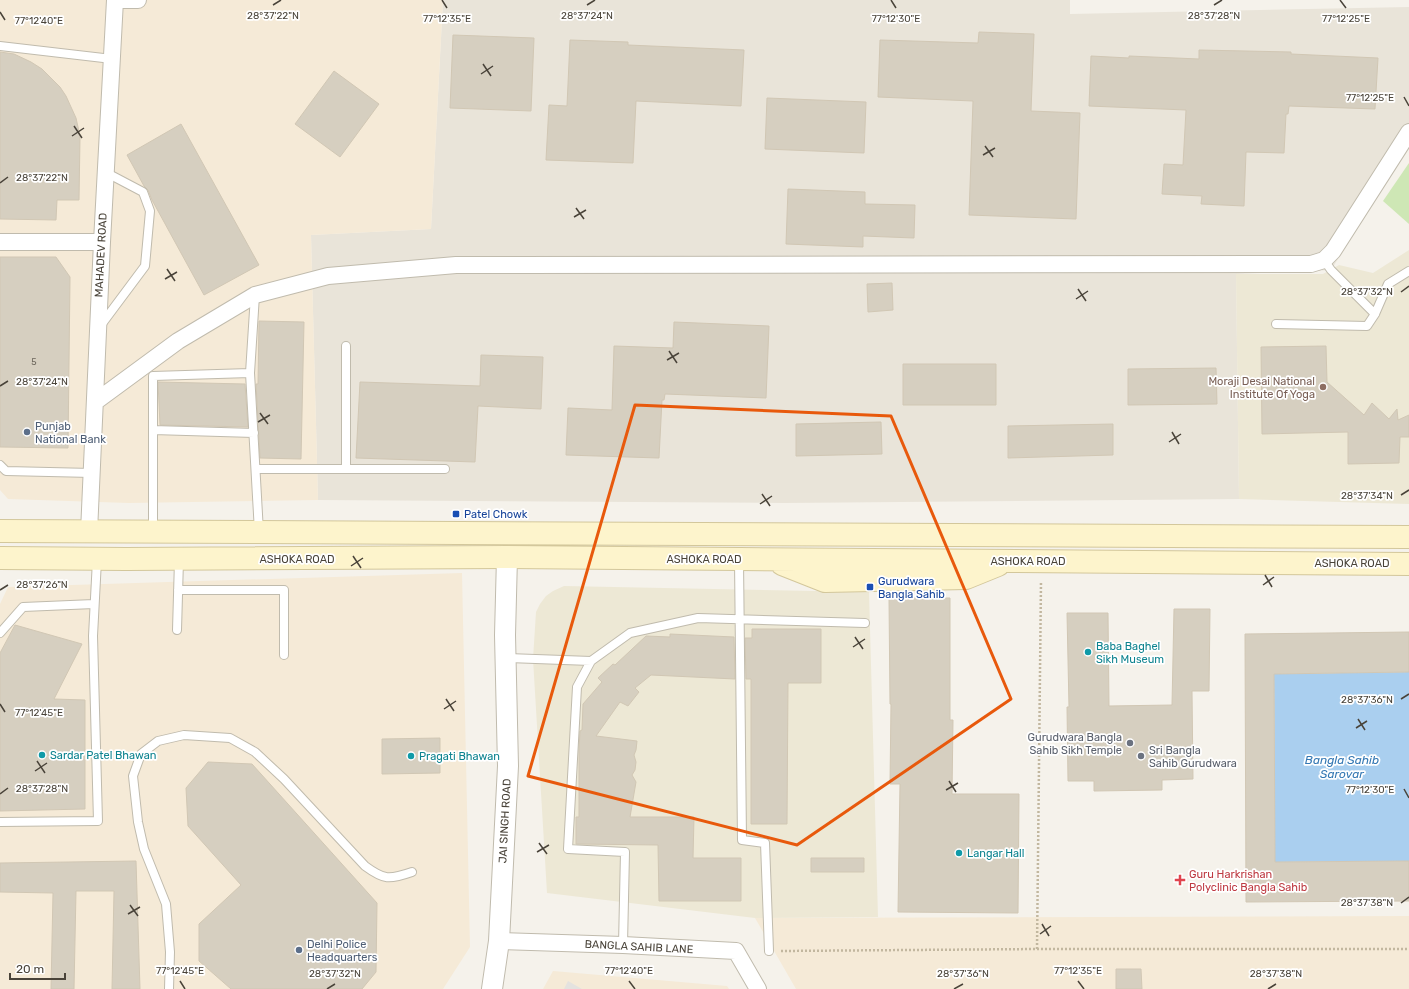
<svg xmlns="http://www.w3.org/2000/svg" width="1409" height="989" font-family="Rubik,sans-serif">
	<rect width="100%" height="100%" fill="#f5f2eb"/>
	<path fill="#e9e4d9" d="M443,0h627v14l339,-7v140l-78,123 -95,4 3,225 -455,4 -466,-3 -7,-265 120,-6z"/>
	<path fill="#f5ead7" d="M0,0h443l-12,229 -120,6 7,265 -189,3 -121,-4 -8,-9z
		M462,573l8,374 -27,42h-443v-385l8,-17z
		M1409,916v73h-613l-41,-71z
		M553,971l174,15 2,3h-186z"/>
	<path fill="#ede8d5" d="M1409,250v254l-170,-5 -3,-225h87l16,-9 34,8z
		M564,586l305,6 9,325 -123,1 -208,-25 -14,-234 3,-47 4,-8 6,-8 7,-5z"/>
	<path fill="#cee7b5" d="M1409,163v61l-26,-23z"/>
	<path fill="#e4e2df" d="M568,981l14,8h-18z"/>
	<path fill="#aacfef" d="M1409,672v189l-134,1 -1,-188z"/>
	<path fill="#d6cfc0" stroke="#d1c7b4" d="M979,32l55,2 -3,77 49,2 -4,106 -107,-4 4,-114 -95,-4 2,-57 98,3z
		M453,35l81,3 -3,73 -81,-3z
		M570,40l58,2v3l116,5 -3,56 -105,-5 -3,62 -87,-3 3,-55 18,1z
		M1199,50l92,2v2l87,4 -3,51 -86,-3 -1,8h-2l-2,39 -38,-1 -2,54 -43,-2 1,-8 -40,-2 2,-30 19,1 3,-55 -97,-4 2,-50 38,2v-2l70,3z
		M0,52l14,2 17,8 11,7 18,18 6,9 10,22 4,18 -1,64h-22l-1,20 -56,-1z
		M334,71l45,33 -39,53 -45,-33z
		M767,98l99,4 -2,51 -99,-4z
		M181,124l78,141 -55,30 -52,-95 -4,-10 -4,-4 -17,-31z
		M788,189l77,3v12l50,1 -1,33 -51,-2v11l-77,-3z
		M0,257h56l14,20 -2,171 -68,-1z
		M892,283l1,27 -25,2 -1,-28z
		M259,321l45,1 -3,137 -41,-1 -4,-74h2z
		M674,322l95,4 -3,72 -101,-4 -1,6h-2l-3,58 -93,-3 2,-47 44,2 2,-64 59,2z
		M1326,346l1,36 37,33 8,-12 17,16 8,-10 1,11 11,-5v22h-9l-1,26 -51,1v-32l-86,2 -1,-87z
		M481,355l62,2 -2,52 -63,-3 -3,56 -119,-4 4,-76 120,4z
		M903,364h93v41h-93z
		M1216,368l1,36 -89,1v-36z
		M158,382l87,2 3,43 -88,-2z
		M881,422l1,32 -86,2v-32z
		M1113,424v31l-105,3v-32z
		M889,598h61v122h3l-1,74h67l-1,119 -120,-1 2,-128h-10l1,-80h-1z
		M1174,609h36l-1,82h-17l1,88 -31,1v10l-68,1v-10h-26l-1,-74h2l-2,-94h41l1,93 63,-1z
		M15,625l67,19 -28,55 31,1v109l-85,2v-158z
		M752,629h69v54h-33l-1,141h-36v-145h-5l-1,-41h7z
		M1409,632v40l-135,2 1,188 134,-1v40l-163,1 -1,-268z
		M670,634l64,3 1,42 -84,-4 -16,13 4,4 -11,14 -8,-4 -24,34 41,5 -1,9 -2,5 2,7 -1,8 -3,5 4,7 -6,35h64l-1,41h48v43h-82l-1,-56 -82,-1v-27h3v-67l1,-19 2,-1 1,-26 19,-22 -4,-4 15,-14 2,1 31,-29 24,1z
		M440,738v35l-58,1v-35z
		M208,762l44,2 125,139 -1,69 -14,17h-131l-32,-28v-37l42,-39 -53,-59 -2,-38z
		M811,858h53v14h-53z
		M136,861l4,128h-28l2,-98h-38l-2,98h-23l2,-96 -53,-1v-29z
		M1116,969h25l1,20h-26z"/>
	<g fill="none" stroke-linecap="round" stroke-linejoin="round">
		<g stroke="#c0bbad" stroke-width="10">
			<path id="service" d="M0,46l112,13
				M1324,260l7,10 44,44
				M255,295l-5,78 9,159
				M1276,324l91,2 8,-12 13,-30 21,-13
				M101,325l44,-59 5,-55 -7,-19 -38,-20
				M346,346v123
				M153,430l101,3
				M0,465l6,6 86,2
				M256,469h189
				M153,532v-156l97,-3
				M739,560l3,280 23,3 4,108
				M178,590h106v65
				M177,630l2,-70
				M0,633l23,-26 71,-3
				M506,658l85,3
				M0,822l98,-1 -5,-185 4,-76
				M623,945l2,-93 -57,-3 9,-162 14,-26 39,-28 68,-15 167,5
				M169,989l1,-37 -4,-48 -22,-55 -6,-27 -5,-46 8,-22 17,-13 26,-6 46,3 25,14 29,27 81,87c19,14 24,14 47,6"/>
		</g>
		<g stroke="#c0bbad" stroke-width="18">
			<path id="minor" d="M0,242h102
				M95,402l83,-61 77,-46 73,-19 128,-11 855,-1 13,-4 9,-9 76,-119
				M89,532l13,-290 13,-242h23
				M499,941l124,4 113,6 22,38"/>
		</g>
		<g stroke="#c0bbad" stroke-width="22">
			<path id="tertiary" d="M492,989l7,-48 9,-175 -3,-131 2,-78"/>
		</g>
		<g stroke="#d3c79b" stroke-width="24">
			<path id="secondary" d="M0,531l1409,6
				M0,558l126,1 381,-2 232,2 670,5
				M782,564l43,17 141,-3 32,-13"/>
		</g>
		<path stroke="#c2b79f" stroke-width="2.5" stroke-dasharray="2 2" stroke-linecap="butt" d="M1037,949l4,-368
			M781,951l256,-2h372"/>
		<use href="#service" stroke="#fff" stroke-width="8"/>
		<use href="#minor" stroke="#fff" stroke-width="16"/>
		<use href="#tertiary" stroke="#fff" stroke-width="20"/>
		<use href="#secondary" stroke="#fdf4cc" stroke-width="22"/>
	</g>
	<path fill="none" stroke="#e8590c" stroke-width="3" stroke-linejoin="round" d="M635,405l256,11 120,283 -214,146 -269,-69z"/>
	<path fill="none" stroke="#494339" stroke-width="1.5" d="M442,0l5,8M891,0l5,8M1340,0l6,8M273,5l8,-5M587,5l8,-5M1214,5l8,-5M0,12l5,8M483,64l8,12M481,74l12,-8M1404,97l5,9M74,126l8,12M72,136l12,-8M985,146l8,11M983,155l12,-7M0,183l8,-6M576,208l8,11M574,217l12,-7M167,269l8,12M165,279l12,-7M1078,289l8,12M1401,292l8,-6M1076,299l12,-8M669,351l8,12M667,360l12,-7M0,386l8,-5M260,413l8,11M258,422l12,-7M1172,432l7,12M1169,442l12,-8M762,494l8,12M1401,495l8,-5M760,504l12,-8M353,556l8,12M351,566l12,-8M1265,575l7,12M1263,585l11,-8M0,590l8,-5M855,637l8,12M853,647l12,-8M446,699l8,12M1401,699l8,-5M0,704l5,8M444,709l12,-8M1358,719l7,11M1356,728l11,-7M37,761l8,12M35,771l12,-8M949,781l7,11M1404,789l5,9M946,790l12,-7M0,794l8,-6M539,843l8,11M537,852l12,-7M1401,903l8,-6M130,905l8,11M128,914l12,-7M1042,924l7,12M1040,934l11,-8M180,981l5,8M629,981l6,8M1078,981l6,8M327,989l8,-5M954,989l9,-5M1268,989l8,-5"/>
	<circle fill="#8d6e63" stroke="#fff" stroke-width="1.5" cx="1323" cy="387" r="4"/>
	<g fill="#5c6f8a" stroke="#fff" stroke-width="1.5">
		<circle cx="27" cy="432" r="4"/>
		<circle cx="299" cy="950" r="4"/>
	</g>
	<g fill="#1a4fb4" stroke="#fff" stroke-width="1.5">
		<rect x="452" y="510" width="8" height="8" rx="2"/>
		<rect x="866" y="583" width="8" height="8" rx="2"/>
	</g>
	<g fill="#0f9aa8" stroke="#fff" stroke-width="1.5">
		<circle cx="1088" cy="652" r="4"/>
		<circle cx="42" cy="755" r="4"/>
		<circle cx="411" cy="756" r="4"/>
		<circle cx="959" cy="853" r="4"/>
	</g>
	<g fill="#6b7280" stroke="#fff" stroke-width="1.5">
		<circle cx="1130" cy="743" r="4"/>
		<circle cx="1141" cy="756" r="4"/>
	</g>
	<path fill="#e0444e" stroke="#fff" stroke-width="1.5" d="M1178 874h4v4h4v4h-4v4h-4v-4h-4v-4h4z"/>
	<g text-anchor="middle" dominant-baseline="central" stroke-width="3.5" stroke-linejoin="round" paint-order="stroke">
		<g font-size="9" fill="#6c665b">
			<text x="34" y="362">5</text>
		</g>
		<g font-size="11" fill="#494339" stroke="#fff">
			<text transform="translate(101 255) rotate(-87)">MAHADEV ROAD</text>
			<text x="297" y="559">ASHOKA ROAD</text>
			<text x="704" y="559">ASHOKA ROAD</text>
			<text x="1028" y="561">ASHOKA ROAD</text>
			<text x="1352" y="563">ASHOKA ROAD</text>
			<text transform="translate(505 821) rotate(-87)">JAI SINGH ROAD</text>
			<text transform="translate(639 947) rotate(3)">BANGLA SAHIB LANE</text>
		</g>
		<g font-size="11" fill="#785e54" stroke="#fff" text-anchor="end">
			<text x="1315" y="381">Moraji Desai National<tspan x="1315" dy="13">Institute Of Yoga</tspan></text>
		</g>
		<g font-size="11" fill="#4e5e75" stroke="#fff" text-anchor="start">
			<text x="35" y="426">Punjab<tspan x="35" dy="13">National Bank</tspan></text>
			<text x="307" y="944">Delhi Police<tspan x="307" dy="13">Headquarters</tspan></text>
		</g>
		<g font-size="11" fill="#164399" stroke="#fff" text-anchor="start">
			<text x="464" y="514">Patel Chowk</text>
			<text x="878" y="581">Gurudwara<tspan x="878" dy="13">Bangla Sahib</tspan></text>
		</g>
		<g font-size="11" fill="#0d838f" stroke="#fff" text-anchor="start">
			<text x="1096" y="646">Baba Baghel<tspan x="1096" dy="13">Sikh Museum</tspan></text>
			<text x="50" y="755">Sardar Patel Bhawan</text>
			<text x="419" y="756">Pragati Bhawan</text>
			<text x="967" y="853">Langar Hall</text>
		</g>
		<g font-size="11" fill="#5b616d" stroke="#fff" text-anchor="end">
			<text x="1122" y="737">Gurudwara Bangla<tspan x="1122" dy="13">Sahib Sikh Temple</tspan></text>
			<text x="1149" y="750" text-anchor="start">Sri Bangla<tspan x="1149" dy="13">Sahib Gurudwara</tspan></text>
		</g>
		<g font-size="11" fill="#be3a42" stroke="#fff" text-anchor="start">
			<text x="1189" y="874">Guru Harkrishan<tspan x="1189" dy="13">Polyclinic Bangla Sahib</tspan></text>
		</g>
		<g font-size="12" font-style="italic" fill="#3377b3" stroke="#fff">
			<text x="1342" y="760">Bangla Sahib<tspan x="1342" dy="14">Sarovar</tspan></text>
		</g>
	</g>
	<g font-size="10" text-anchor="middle" fill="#494339" stroke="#fff" stroke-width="3.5" stroke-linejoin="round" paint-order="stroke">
		<text x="273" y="19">28°37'22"N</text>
		<text x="587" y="19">28°37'24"N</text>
		<text x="1214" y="19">28°37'28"N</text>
		<text x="447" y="22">77°12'35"E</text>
		<text x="896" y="22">77°12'30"E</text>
		<text x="1346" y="22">77°12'25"E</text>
		<text x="39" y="24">77°12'40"E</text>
		<text x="1370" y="101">77°12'25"E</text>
		<text x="42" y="181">28°37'22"N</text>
		<text x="1367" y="295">28°37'32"N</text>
		<text x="42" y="385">28°37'24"N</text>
		<text x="1367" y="499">28°37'34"N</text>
		<text x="42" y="588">28°37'26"N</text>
		<text x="1367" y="703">28°37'36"N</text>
		<text x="39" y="716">77°12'45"E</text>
		<text x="42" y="792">28°37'28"N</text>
		<text x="1370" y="793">77°12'30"E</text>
		<text x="1367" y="906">28°37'38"N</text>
		<text x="180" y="974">77°12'45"E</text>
		<text x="629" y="974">77°12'40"E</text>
		<text x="1078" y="974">77°12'35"E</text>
		<text x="335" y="977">28°37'32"N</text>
		<text x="963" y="977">28°37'36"N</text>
		<text x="1276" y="977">28°37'38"N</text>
	</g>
	<path d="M10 973v6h55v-6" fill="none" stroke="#494339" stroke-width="2"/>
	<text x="16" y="973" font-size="12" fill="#494339" stroke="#ffffff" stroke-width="3" paint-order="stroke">20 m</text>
</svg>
